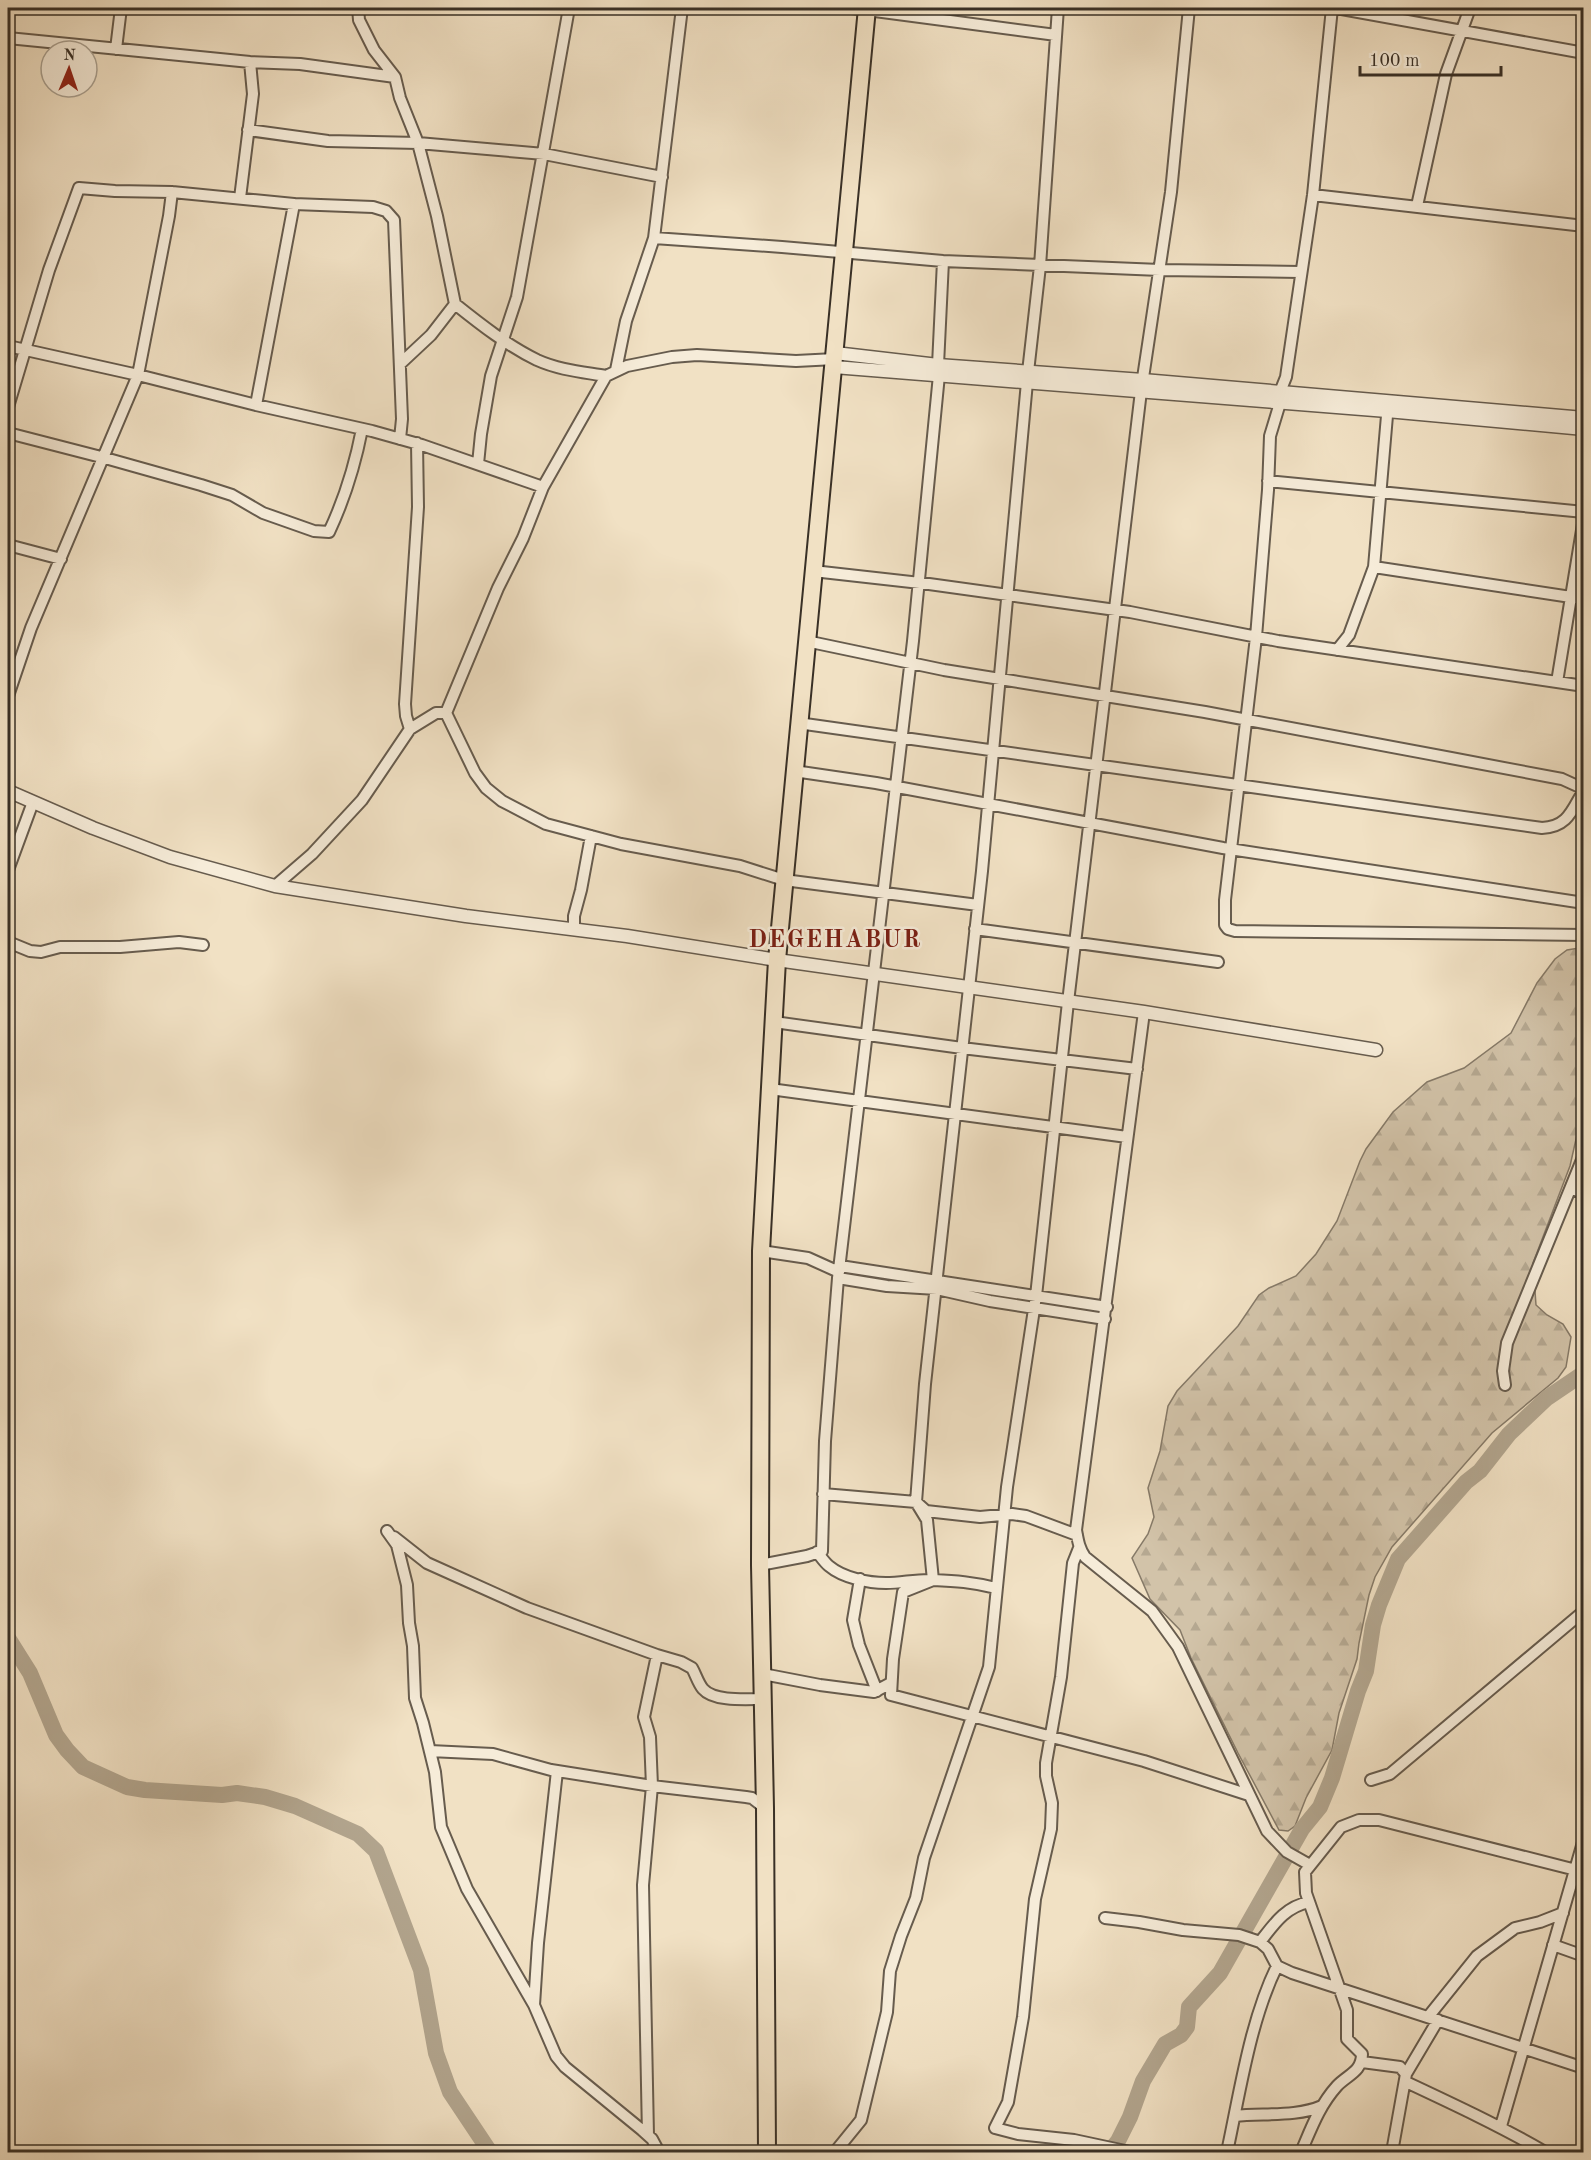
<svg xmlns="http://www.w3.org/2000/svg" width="1591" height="2160" font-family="'Old Standard TT',serif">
	<defs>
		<pattern id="forest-firs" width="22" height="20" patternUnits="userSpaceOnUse" patternTransform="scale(1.5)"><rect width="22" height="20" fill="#d2c3a9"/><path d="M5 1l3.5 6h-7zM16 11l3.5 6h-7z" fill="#b5a891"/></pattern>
	</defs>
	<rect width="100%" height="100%" fill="#f1e1c4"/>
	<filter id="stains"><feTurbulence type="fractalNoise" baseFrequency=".00333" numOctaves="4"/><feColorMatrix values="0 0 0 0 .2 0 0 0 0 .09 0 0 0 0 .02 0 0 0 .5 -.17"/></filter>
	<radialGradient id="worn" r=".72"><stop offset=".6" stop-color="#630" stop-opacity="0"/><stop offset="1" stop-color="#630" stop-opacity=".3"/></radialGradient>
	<path fill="url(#forest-firs)" stroke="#867a68" stroke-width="1.5" d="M1579,948l4,2v158l-13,58 -37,97 3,42 11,10 16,9 8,13 -5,30 -8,11 -66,55 -100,114 -17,30 -6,18 -10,48 -2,16 -18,54 -7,37 -26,48 -11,28 -7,5 -9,-1 -41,-77 -47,-95 -11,-28 -30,-31 -18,-41 16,-24 6,-17 -6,-29 12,-37 8,-45 9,-15 61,-65 21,-31 10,-7 27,-12 20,-22 21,-33 23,-60 6,-12 27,-37 34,-30 37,-14 47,-35 26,-50 18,-24 12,-9z"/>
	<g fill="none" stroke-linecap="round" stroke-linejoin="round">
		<path stroke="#b2a58e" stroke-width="16" d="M8,1638l22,35 26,62 11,15 16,17 44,20 18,3 77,5 15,-2 28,4 30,9 63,28 18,17 45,119 15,83 14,39 40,60
			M1109,2152l9,-11 12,-24 13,-36 22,-37 16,-9 6,-8 2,-20 31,-34 82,-144 18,-22 12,-29 26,-87 8,-20 7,-46 6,-20 19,-46 68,-77 14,-11 29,-37 38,-36 37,-25"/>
		<g stroke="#675c4e" stroke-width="14">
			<path id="minor" d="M358,8l1,12 15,30 21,27 5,21 18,45 19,73 18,88c25,20 53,42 82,56 22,10 46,12 69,16
				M852,8l204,27
				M1336,8l248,45
				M8,38l242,24 50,2 95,13
				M116,49l5,-41
				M248,130l80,11 90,2 126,11 118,23
				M1313,195l271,31
				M240,198l13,-104 -3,-32
				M1417,206l29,-132 24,-66
				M654,238l128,9 161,14 217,9 140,2
				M8,346l130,29 118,30 116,26 50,14 121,42
				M400,364l31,-29 24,-31
				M938,365l5,-104
				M616,370l10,-49 28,-83 28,-230
				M1028,372l12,-106 18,-258
				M1027,382l-45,489 -57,513 -9,118 11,18 6,60 -30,12 -10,67 -2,36 253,66 105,34
				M1280,392l6,-15 27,-182 19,-187
				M1280,403l-10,33 -2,54 -12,147 -31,263v25l3,4 7,2 349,4
				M256,405l38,-201
				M8,407l41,-137 30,-82 36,3 57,1 122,12 79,3 13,4 8,9 8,199 -2,20
				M8,433l97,25 96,27 31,10 31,18 51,18 15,1c16,-34 26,-67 33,-103
				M478,464l3,-30 10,-58 26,-79 52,-289
				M1268,481l316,31
				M8,545l53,14
				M1374,567l210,32
				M813,571l116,13 201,28 148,29 306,45
				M806,641l138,29 261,42 246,46 111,21 22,10
				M1337,650l12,-15 25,-68 14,-163
				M1557,682l27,-164
				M8,696l23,-68 107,-253 31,-159 3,-24
				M446,713l52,-125 25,-50 20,-51 63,-111 21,-10 45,-9 25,-2 99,6 39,-2
				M446,713l29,60 11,15 16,13 44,23 75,20 119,22 44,14 194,25
				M798,723l744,105c26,-1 30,-18 42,-38
				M410,729l-4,-13 -1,-12 13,-197 -1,-64
				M794,771l82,12 347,65 361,55
				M8,870l25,-68
				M275,886l37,-32 50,-54 48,-71 26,-16h10
				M574,929v-13l7,-26 10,-54
				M975,929l243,33
				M8,942l22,9 11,1 19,-5h60l59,-5 24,3
				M1144,1012l-68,518c2,11 3,18 9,27l67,54 26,36 89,184 20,21 23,13
				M774,1022l188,26 175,21
				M770,1089l357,48
				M1571,1188l13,6
				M761,1251l47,7 31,14
				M840,1266l267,41
				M838,1278l49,8 50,3 53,12 115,18
				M1505,1385l-2,-14 4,-28 77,-188
				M823,1494l93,8 10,9 54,6 32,-3 14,2 51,19
				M387,1531l10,14 10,40 2,38 4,23 2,52 8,25 12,49 6,55 26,62 67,116 22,51 9,11 77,63 10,9 7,13
				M394,1537l33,26 100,45 130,47 24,7 11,6c4,7 6,15 11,21 11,13 45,10 60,10
				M1079,1548l-6,15 -12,114 -15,86v13l6,27 -1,26 -16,70 -12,118 -15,85 -13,26 23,6 56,6 56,12
				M817,1552c4,5 8,11 12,14 14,12 40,17 57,17 16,0 31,-4 47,-3 23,1 39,2 63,8
				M760,1565l47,-9 15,-5 3,-110 13,-163 75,-637 26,-266
				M860,1579l-7,41 6,25 18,46
				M763,1674l57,11 54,7 17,-9
				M430,1751l63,3 58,16 101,16 94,11 6,1 13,10
				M1371,1780l19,-6 194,-163
				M1105,1918l34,4 44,8 56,5 21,7 8,7 9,17 15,7 292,95
				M1260,1942c14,-18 25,-35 49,-40
				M1553,1945l31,11
				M534,2005l4,-62 19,-172
				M1428,2017l49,-61 38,-28 25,-6 23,-9
				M1362,2062l38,5 6,7
				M1406,2082c47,22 94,44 139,70
				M1235,2116c28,-3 62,1 87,-10
				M1501,2126l83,-287
				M648,2135l-5,-250 9,-99 -2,-49 -6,-20 13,-62
				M835,2152l26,-32 26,-108 3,-41 11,-35 15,-38 8,-40 65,-191 18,-180 29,-191 32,-294 73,-611 30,-199 18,-184
				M1227,2152c13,-60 23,-131 50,-186
				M1301,2152c10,-23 18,-46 36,-66 10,-11 25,-14 25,-32l-15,-15v-29l-41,-117 -1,-21 36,-45 18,-7h20l205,52
				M1392,2152l14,-78 32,-54"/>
		</g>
		<g stroke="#675c4e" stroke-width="15">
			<path id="tertiary" d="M835,353l103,12 205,15 441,38
				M834,367l553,44 197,18
				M8,791l85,37 77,29 105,29 191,30 161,20 150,24 367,52 232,38"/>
		</g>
		<g stroke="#393026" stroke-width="20">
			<path id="trunk" d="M767,2152l-2,-344 -5,-243 1,-314 16,-291 90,-952"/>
		</g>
		<use href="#minor" stroke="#f6ecd9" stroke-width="10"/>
		<use href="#tertiary" stroke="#f6ecd9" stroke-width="12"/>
		<use href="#trunk" stroke="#f1e1c4" stroke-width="16"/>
	</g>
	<g text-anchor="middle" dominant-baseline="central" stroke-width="5" stroke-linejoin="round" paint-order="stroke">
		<g font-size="24" font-weight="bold" letter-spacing="1.5" fill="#7a1f14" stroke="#f6ecd9">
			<text x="835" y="941">DEGEHABUR</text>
		</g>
	</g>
	<rect width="1591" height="2160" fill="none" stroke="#f1e1c4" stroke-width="30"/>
	<rect x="9" y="9" width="1573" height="2142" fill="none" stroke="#393026" stroke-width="3"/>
	<rect x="15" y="15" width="1561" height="2130" fill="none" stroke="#393026" stroke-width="1.5"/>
	<g transform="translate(69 69) rotate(2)"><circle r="28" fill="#f6ecd9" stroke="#aaa191" stroke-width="1.5"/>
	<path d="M0-4.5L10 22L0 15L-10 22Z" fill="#8f2418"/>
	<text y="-9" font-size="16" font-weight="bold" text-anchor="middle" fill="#393026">N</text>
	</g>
	<path d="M1360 66v9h141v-9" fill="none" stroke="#393026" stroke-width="3"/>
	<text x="1369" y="66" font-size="18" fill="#393026" stroke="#f6ecd9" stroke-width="4.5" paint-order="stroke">100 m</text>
	<rect width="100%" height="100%" filter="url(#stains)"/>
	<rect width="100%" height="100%" fill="url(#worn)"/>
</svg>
